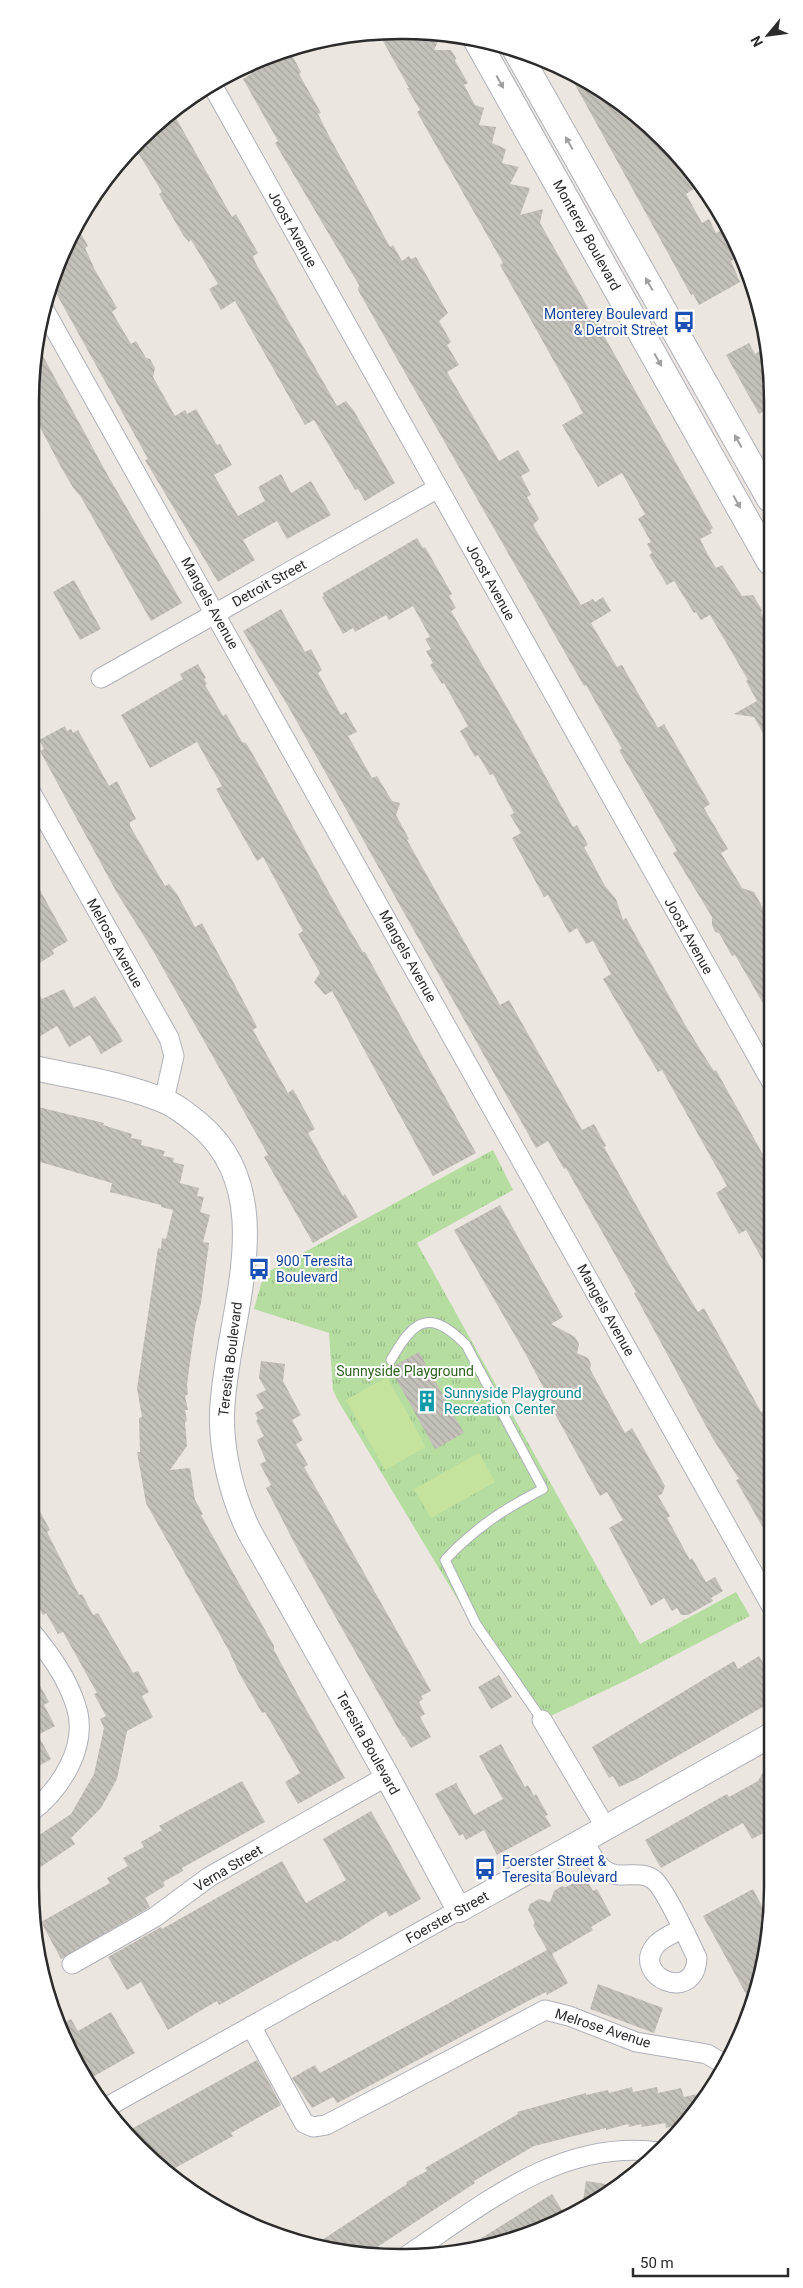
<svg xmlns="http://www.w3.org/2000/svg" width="803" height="2288" font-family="Roboto,sans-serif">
	<defs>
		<pattern id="park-tufts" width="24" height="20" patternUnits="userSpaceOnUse" patternTransform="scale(1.25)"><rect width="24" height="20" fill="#b5dda0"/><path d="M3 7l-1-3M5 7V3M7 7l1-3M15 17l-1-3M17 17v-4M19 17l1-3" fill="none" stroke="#9cbe8a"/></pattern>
		<pattern id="building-back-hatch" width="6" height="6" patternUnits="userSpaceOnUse" patternTransform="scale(1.25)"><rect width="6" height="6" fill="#c4c0ba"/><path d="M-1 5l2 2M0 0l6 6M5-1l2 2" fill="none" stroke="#a9a5a0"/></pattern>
	</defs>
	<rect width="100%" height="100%" fill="#ebe6df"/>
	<path fill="url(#park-tufts)" d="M493,1150l20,40 -96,53 223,401 96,-52 14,24 -123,64 -85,40 -78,-110 -127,-211 -4,-9 -4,-57 -75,-24 10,-35z"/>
	<path fill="#c5e39d" d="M387,1377l39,70 -41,23 -39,-70z
		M479,1453l16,29 -64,36 -17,-29z"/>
	<path fill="url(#building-back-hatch)" d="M426,31l16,2 -8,17h17l5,8 -1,3 13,22 -4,2 11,20 9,3 -5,17 17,2 -4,16 14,6 -4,14 17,4 -9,17 20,4 -10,27 23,-6 -3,14 173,305 -3,2 2,3 -12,6 8,16 8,13 6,-3 20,31 11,-1 9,15 -1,3 9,16 1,118 -17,-30 -20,-3 23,-13 -11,-20 2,-1 -38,-65 -9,5 -5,-8 -2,1 -20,-32 -7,4 -18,-30 3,-2 -5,-9 4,-2 -13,-23 7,-5 -23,-41 -24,14 -36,-62 21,-12 -83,-148 3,-2 -86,-151 3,-2 -13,-22h2l-31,-56z
		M288,48l13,24 -2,2 22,39 -3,1 12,24 60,109 3,-2 9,16 7,-5 2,3 5,-2 32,56 -9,8 12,21 -4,3 12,20 -12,7 52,89 19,-11 12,21 -9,5 10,19 -4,2 12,22 -6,6 48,80 12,-6 2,3 8,-5 8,14 -20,12 26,44 5,-2 36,63 6,-4 46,80 -6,4 24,41 -7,4 21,35 12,4 17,31v94l-36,-62 -3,1 -13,-23 -4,-1 -3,-7v-8l-39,-64 4,-2 -58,-101 3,-1 -36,-64 -2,1 -200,-350 -26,-46 1,-5 -84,-142 3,-2 -35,-62 8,-5 -4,-8z
		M568,72l20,8 93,76 16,31 -11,7 16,29 7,-4 7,14 8,-4 15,28 -8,4 9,21 -41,23 -6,-11 -2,1z
		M172,111l60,106 4,-3 22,39 -5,3 2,6 82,144 9,-5 8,10 41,72 -30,18 -7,-12 -3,1 -41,-70 -9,5 -70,-124 -14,9 -12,-21 9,-5 -27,-44 -2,2 -6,-7 -24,-41 3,-2 -28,-46 22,-24z
		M76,225l12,21 -3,2 10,22 22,38 -5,4 19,32 5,-3 10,17 4,1 5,9 -2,9 22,39 10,-6 2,4 9,-5 21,36 3,-1 12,21 -18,10 24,41 27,-15 -7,-14 23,-13 10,19 20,-12 20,34 -44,24 -10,-18 -34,19 12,20 -37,22 -73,-122 3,-1 -97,-175 17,-47z
		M749,343l6,11 13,-8 2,7v55l-11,6 -33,-59z
		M37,345l70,129 75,129 -31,18 -70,-124 -7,-8 -12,-20 -32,-61z
		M417,538l6,10 2,-1 27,47 -3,2 7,12 -5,3 72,124 50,92 4,-2 11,20 -4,2 21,39 11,13 7,21 3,-2 58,105 24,39 6,9 2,-1 55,99 1,108 -26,-47 -7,4 -23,-41 11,-7 -65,-116 -4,2 -55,-93 8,-5 -18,-33 -7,3 -9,-16 -8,5 -21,-38 -4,2 -32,-59 9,-5 -11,-18 4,-2 -21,-39 -3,1 -12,-20 -3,2 -15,-26 8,-5 -24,-43 -2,1 -12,-19 3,-2 -7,-12 5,-2 -6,-10 5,-2 -17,-31 -24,14 -3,-5 -31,17 -2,-4 -10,6 -21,-37 2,-1 -1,-3z
		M74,580l27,49 -21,11 -27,-48z
		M281,609l24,43 6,-3 11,21 -4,3 23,42 5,-3 11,20 -9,4 24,42 5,-2 15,25 8,2 -4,12 13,24 -2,1 93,165 9,-5 73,130 12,-6 12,22 -2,1 63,114 31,51 6,-4 57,104 11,-6v138l-36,-64 3,-1 -26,-40 -79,-146 2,-1 -70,-124 -2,1 -16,-28 -12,7 -244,-435 -49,-82z
		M198,664l8,14 -2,1 3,5 -2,1 18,31 3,-2 16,28 4,1 9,15 93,169 15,25h2l111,201 -43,23 -101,-185 -7,4 -11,-13 6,-9 -22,-39 5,-3 -40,-74 -6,4 -36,-63 -5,-9 6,-3 -25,-44 -47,26 -29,-53 62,-36 -3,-5z
		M65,726l2,5 4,-2 2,4 5,-3 31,56 8,-5 19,38 -6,3v4l35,60 4,-2 8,10 18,33 7,-4 55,104 -4,3 35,63 5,-4 22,40 -7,4 35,63 2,-2 13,23 -45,26 -49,-86 4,-2 -30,-54 -86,-152 -35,-56 -77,-142 4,-2 -5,-9z
		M30,872l38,69 -16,9 2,4 -18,11 -6,-11z
		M30,978l12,21 22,-10 10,19 21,-12 28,45 -22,13 -11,-19 -21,12 -12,-21 -20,12 -7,-12z
		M30,1105l74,18 -1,2 29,9 -1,4 11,2 -1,5 24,6 -2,5 11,2 -1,4 11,3 -4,18 19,5 -2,8 7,1 -4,15 10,3 -7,27 6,1 -8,60 -6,23 -5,36 -3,23 1,9 -3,2 3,14h-3l2,11 -2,1 2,24 -17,24 20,-2 5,32 8,14 -2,1 73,131v4l25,47 46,81 -47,26 -13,-22 15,-9 -35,-61 -3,1 -23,-40 -10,-22 -83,-148 -9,-51h3l-1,-34 3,-1 -5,-29 21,-140 3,1 1,-11 4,1 7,-29 -12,-3v-2l-51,-13 2,-9 -82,-24z
		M500,1205l63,112 -12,7 24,13 4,7 -2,9 11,5 3,6 -1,5 35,64 7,-5 33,58 -3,8 -4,2 12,20 -3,2 23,42 2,-2 14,24 9,-5 8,14 -12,7 2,3 -25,14h-7l-4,-7 -5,3 -8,-13 -13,8 -42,-78 14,-8 -16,-28 -7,4 -45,-82 2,-1 -32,-60 -71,-123z
		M419,1352l45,81 -29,16 -45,-81z
		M261,1361l24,3 -2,17 18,34 -9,5 11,20 -7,4 12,21 -4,2 127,224 -10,5 2,3 -4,3 6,12 -5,3 11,20 -20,11 -7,-12 -1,1 -104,-185 -33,-64 5,-3 -11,-21 6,-3 -9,-21 7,-4 -8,-15 2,-2 -3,-6 9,-5 -8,-13 10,-5 -7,-12z
		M30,1493l20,37 -3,2 32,63 3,-1 11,21 5,-2 35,60 5,-2 11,21 -7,4 11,21 -26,14 -10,48 -16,29 -30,30 4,6 -45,30v-33l41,-27 23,-40 10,-46 -4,-9 6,-3 -12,-22 3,-1 -34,-61 -5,2 -12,-21 -3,2 -13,-23z
		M759,1656l14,24v21l-136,78 -18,8 -6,-11 -4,2 -17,-31 142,-86 4,8z
		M30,1667l19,35 -5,3 11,21 -17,9 13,24 -21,12z
		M499,1675l13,22 -21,12 -13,-22z
		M501,1744l24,43 3,-2 6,11 2,-2 12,21 -3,1 6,10 -54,29 -13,-25 -18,10 -3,-6 -4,2 -24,-42 21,-11 18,32 29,-16 -24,-43z
		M773,1754v74l-21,11 -9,-16 -82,45 -16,-28 82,-46 2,3 29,-16z
		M242,1781l23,41 -83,46 1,3 -20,11 2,4 -20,12 5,9 -89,52 -20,-37 69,-39 -3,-5 21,-12 -5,-8 21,-11 -3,-5 21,-12 -3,-4z
		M371,1811l50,88 -32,18 -3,-6 -49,31 -1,-2 -117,65 -2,-4 -49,29 -27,-48 -14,8 -19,-33 53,-30 1,2 120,-68 24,42 40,-23 -23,-41z
		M585,1877l8,14 4,-2 14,26 -20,12 2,3 -41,24 16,29 -21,12 -1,-3 -20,10 -181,97 -8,4 -4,-6 -21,11 -20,-30 23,-13 5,8 227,-123 -14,-25 2,-2 -7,-13 2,-6 9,-5 11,3 4,-11 8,-5 4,1z
		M753,1889l16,30 -9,63 -9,21 -48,-87z
		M598,1984l65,24 -9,25 -64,-24z
		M111,2012l24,41 -46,26 -31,-53 13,-7 7,12z
		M257,2060l24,45 -50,28 2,3 -67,37 -42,-40z
		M632,2087l1,5 24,-5 1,6 23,-5 3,9 27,-6 -26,32 -19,5 -1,-5 -23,4 -1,-3 -12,3 -1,-3 -22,6v-2l-72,18 -60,35 1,2 -110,72h-12l-37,-11 91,-60 -1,-2 21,-11 -2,-3 93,-54 -1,-2 69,-19v2l22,-5 1,3z
		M586,2181l33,5 -11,9 -26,12z
		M552,2194l13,21 -68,30 -38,7z"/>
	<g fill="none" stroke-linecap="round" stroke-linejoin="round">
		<g stroke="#afb1ba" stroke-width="11">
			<path id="service" d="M391,1360c23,-41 39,-52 75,-15l77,144c-39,20 -68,39 -98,71l31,64 66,96"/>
		</g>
		<g stroke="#afb1ba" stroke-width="21">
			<path id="minor" d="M211,83l560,998
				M42,306l730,1301
				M101,678l337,-190
				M30,791l139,247 5,18 -10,44
				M30,1630c19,23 37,47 46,76 13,40 -15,83 -46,107
				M542,1720l64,108
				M583,1840c6,10 11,22 20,29 16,13 37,-1 51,11 11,9 36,63 43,78 -2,47 -66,18 -42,-12 6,-8 18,-12 26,-17
				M72,1964l83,-47 54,-40 178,-101
				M251,2026l53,97 9,4 13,-2 219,-115 24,6 67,26 71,12 17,10
				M107,2107l352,-197
				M405,2257c78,-52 155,-119 255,-105"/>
		</g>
		<g stroke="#afb1ba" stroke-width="26">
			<path id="tertiary" d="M30,1067c43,10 91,16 132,33 14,5 27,16 38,25 84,72 25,195 22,288 -1,39 10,83 27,118l138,245 72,134 314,-176"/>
		</g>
		<g stroke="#afb1ba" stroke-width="28">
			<path id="secondary" d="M476,39l294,523
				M516,50l254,449"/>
		</g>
		<use href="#service" stroke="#fff" stroke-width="9"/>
		<use href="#minor" stroke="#fff" stroke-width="19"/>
		<use href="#tertiary" stroke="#fff" stroke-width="24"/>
		<use href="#secondary" stroke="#fff" stroke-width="26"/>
	</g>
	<defs><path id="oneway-solid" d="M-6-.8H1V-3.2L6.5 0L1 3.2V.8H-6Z" transform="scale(1.25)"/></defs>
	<g fill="#a0a0a0">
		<use href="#oneway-solid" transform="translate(500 82) rotate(61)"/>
		<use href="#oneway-solid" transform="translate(569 143) rotate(-120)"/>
		<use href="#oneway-solid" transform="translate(649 284) rotate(-120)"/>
		<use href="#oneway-solid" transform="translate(658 360) rotate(61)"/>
		<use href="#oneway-solid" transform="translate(738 441) rotate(-119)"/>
		<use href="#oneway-solid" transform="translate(737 502) rotate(61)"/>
	</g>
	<defs>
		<g id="bus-bare" transform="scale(1.725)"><path d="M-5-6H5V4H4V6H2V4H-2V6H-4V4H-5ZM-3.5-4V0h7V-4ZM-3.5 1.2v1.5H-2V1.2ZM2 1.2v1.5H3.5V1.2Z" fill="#1a4fb4" stroke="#fff" stroke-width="2.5" paint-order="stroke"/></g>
		<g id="building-bare" transform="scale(1.725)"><path d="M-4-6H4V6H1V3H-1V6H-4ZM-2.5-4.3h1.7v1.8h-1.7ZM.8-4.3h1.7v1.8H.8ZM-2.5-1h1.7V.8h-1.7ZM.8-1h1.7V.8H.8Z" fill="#0f9aa8" stroke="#fff" stroke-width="2.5" paint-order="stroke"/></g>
	</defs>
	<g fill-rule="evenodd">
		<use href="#bus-bare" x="684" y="322"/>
		<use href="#bus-bare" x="259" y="1269"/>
		<use href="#building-bare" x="427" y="1401"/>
		<use href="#bus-bare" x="485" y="1869"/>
	</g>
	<g text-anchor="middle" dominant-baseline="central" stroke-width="4" stroke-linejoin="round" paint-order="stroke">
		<g font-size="14" fill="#2b2b2b" stroke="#fff">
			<text transform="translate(293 229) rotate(61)">Joost Avenue</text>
			<text transform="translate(587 235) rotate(61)">Monterey Boulevard</text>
			<text transform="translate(491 582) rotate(61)">Joost Avenue</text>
			<text transform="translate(269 583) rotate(-29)">Detroit Street</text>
			<text transform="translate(210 603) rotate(61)">Mangels Avenue</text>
			<text transform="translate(689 936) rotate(61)">Joost Avenue</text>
			<text transform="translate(115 943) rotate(61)">Melrose Avenue</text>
			<text transform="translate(408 956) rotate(61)">Mangels Avenue</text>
			<text transform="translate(606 1310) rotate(61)">Mangels Avenue</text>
			<text transform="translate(230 1359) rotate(-83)">Teresita Boulevard</text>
			<text transform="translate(368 1743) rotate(61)">Teresita Boulevard</text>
			<text transform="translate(228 1868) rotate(-31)">Verna Street</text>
			<text transform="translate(447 1917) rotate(-29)">Foerster Street</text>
			<text transform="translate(603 2028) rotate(18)">Melrose Avenue</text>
		</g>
		<g font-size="14" fill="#164399" stroke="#fff" text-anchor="start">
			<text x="668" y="314" text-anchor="end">Monterey Boulevard<tspan x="668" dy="16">&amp; Detroit Street</tspan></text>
			<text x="276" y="1261">900 Teresita<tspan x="276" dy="16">Boulevard</tspan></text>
			<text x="502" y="1861">Foerster Street &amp;<tspan x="502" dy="16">Teresita Boulevard</tspan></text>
		</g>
		<g font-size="14" fill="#2f6221" stroke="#fff">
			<text x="405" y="1371">Sunnyside Playground</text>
		</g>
		<g font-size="14" fill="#0d838f" stroke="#fff" text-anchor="start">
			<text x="444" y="1393">Sunnyside Playground<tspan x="444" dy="16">Recreation Center</tspan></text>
		</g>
	</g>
	<path d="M0 0H803V2288H0ZM401 39H402A362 362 0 0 1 764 401V1887A362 362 0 0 1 402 2249H401A362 362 0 0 1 39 1887V401A362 362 0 0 1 401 39Z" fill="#fff" fill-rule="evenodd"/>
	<path fill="none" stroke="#2b2b2b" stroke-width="2.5" d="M401 39H402A362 362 0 0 1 764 401V1887A362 362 0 0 1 402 2249H401A362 362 0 0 1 39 1887V401A362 362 0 0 1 401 39Z"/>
	<g transform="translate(768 35) rotate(241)" stroke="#ffffff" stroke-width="4" paint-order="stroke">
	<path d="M0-4L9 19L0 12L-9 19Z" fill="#2b2b2b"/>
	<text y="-8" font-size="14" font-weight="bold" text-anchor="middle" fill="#2b2b2b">N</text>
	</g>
	<path d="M633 2268v8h155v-8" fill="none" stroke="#2b2b2b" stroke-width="2.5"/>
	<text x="640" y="2268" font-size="15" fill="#2b2b2b" stroke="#ffffff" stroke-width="4" paint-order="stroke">50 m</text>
</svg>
